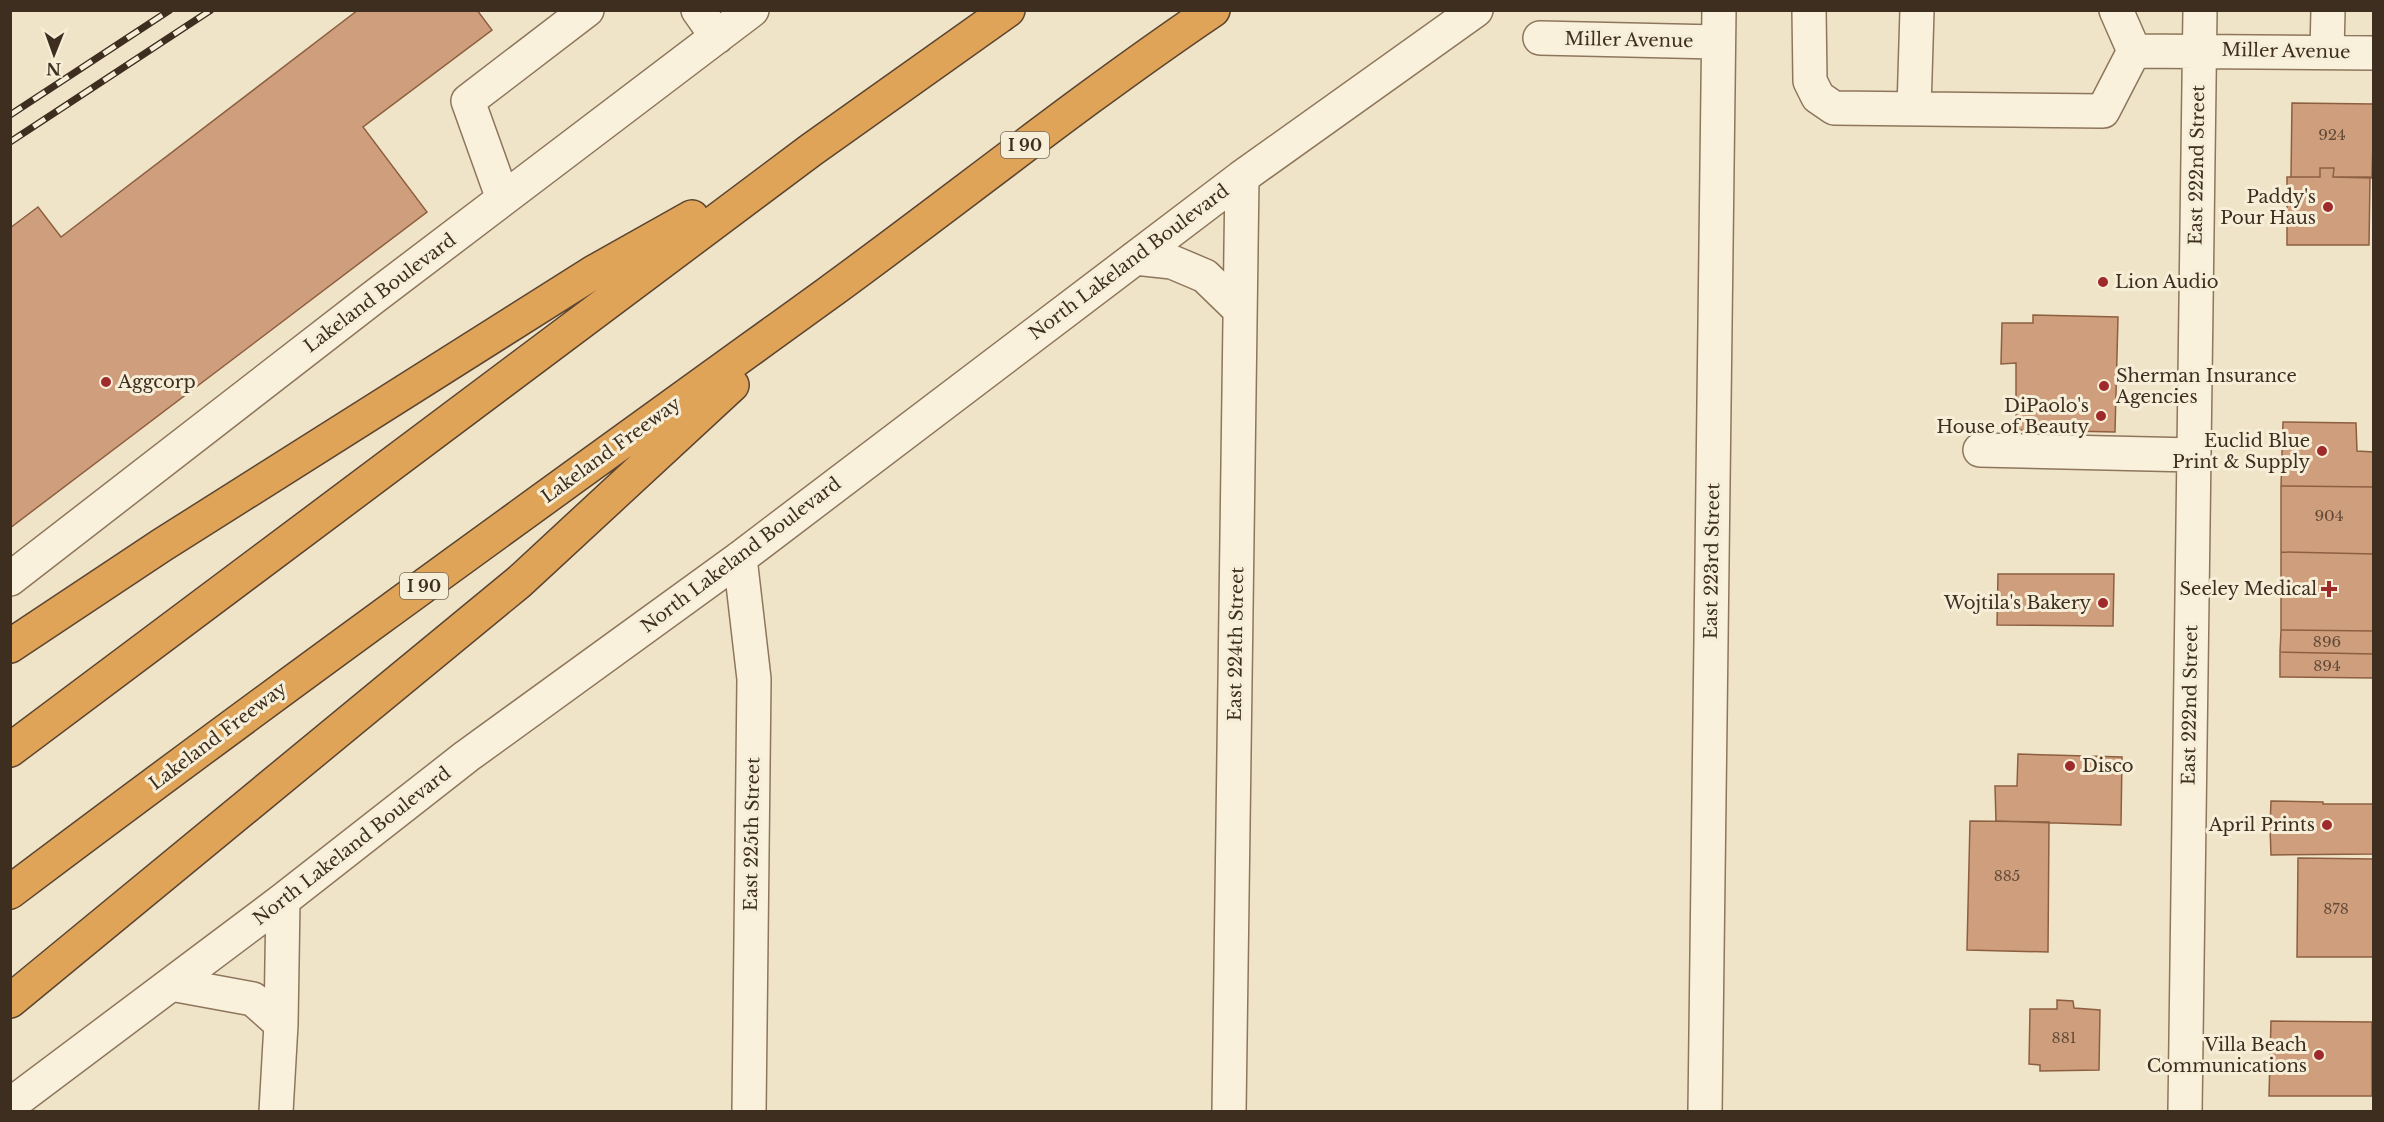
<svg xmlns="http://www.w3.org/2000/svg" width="2384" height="1122" font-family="'Libre Baskerville',serif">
	<rect width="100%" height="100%" fill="#f0e4c8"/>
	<path fill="#cf9f7d" stroke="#8d5f41" stroke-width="1.5" d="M358,10h119l15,20 -129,97 64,85 -417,316v-300l28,-21 23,30z
		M2292,103l82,1 -2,74 -39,-1 1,-9h-14v9h-29z
		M2320,168h14l-1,9h37l-1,68h-82v-68h33z
		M2033,315l85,2 -3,115 -99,-2v-67l-15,1 1,-41h31z
		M2283,422l73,1 1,28 17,1v35l-93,-1z
		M2281,486l93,1v67l-93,-2z
		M2281,552l93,2v77l-93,-1z
		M1998,574h116l-1,52 -116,-1z
		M2281,630l93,1v23l-94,-2z
		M2280,652l94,2v24l-94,-1z
		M2018,754l104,3 -1,68 -125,-4 -1,-35h22z
		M2271,801l52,1v2h51v50l-103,1 -1,-28z
		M1970,821l79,1 -1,130 -81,-2z
		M2298,858l76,1v98h-77z
		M2057,1000l16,1 1,7 26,2 -1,60 -59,1v-6l-11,-1 1,-55h27z
		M2271,1021l101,1v74h-103z"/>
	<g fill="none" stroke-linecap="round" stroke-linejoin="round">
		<g stroke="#8d765c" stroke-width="36">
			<path id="minor" d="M698,10l19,27
				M1809,10l1,71 8,16 16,11 269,3 31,-60 240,2
				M2116,10l18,41
				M1540,38l177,4
				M2327,52l1,-42
				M1914,109l3,-99
				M503,199l-35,-98 119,-91
				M1135,258l37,4 33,14 35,34
				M1980,450l213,5
				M740,558l14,121 -5,433
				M10,579l364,-282 378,-287
				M171,984l82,15 28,25
				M10,1105l273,-205 184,-144 273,-198 502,-381 234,-167
				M276,1112l5,-88 2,-124
				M1229,1112l13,-935
				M1705,1112l14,-1102
				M2185,1112l15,-1102"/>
		</g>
		<g stroke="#5b4430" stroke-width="36">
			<path id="highway" d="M10,646l152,-101 432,-273 98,-55
				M10,750l801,-600 197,-140
				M10,892c269,-203 543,-400 817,-598 129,-94 253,-194 386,-284
				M10,1001l509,-419 213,-197"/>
		</g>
		<use href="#minor" stroke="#faf1dc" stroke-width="33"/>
		<use href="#highway" stroke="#e0a458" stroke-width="33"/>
		<g stroke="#3d2e20" stroke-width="7">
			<path id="rail" d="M10,115l160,-105
				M10,142l201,-132"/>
		</g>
		<use href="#rail" stroke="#f7eed8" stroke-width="4.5" stroke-dasharray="14" stroke-linecap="butt"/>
	</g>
	<g fill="#9e2a2b" stroke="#f7eed8" stroke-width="2">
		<circle cx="2328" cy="207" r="6"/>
		<circle cx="2103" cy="282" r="6"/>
		<circle cx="106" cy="382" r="6"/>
		<circle cx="2104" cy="386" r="6"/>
		<circle cx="2101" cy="416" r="6"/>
		<circle cx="2322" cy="451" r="6"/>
		<path d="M2326 580h6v6h6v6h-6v6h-6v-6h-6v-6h6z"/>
		<circle cx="2103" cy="603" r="6"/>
		<circle cx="2070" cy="766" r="6"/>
		<circle cx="2327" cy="825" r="6"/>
		<circle cx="2319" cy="1055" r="6"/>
	</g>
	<g text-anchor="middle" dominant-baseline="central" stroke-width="6" stroke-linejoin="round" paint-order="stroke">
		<g font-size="15" fill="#624a37">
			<text x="2332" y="134">924</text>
			<text x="2329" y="515">904</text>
			<text x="2327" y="641">896</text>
			<text x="2327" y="665">894</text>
			<text x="2007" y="875">885</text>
			<text x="2336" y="908">878</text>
			<text x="2064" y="1037">881</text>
		</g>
		<g fill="#f7eed8" stroke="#756857" stroke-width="1.5">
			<rect x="1001" y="132" width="48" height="26" rx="4.5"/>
			<rect x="400" y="573" width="48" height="26" rx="4.5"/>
		</g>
		<g font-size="16" font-weight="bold" fill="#3d2e20">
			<text x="1025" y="145">I 90</text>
			<text x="424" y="586">I 90</text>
		</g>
		<g font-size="18" fill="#3d2e20" stroke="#f7eed8">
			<text transform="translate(1629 40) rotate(1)">Miller Avenue</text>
			<text transform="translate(2286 51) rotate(1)">Miller Avenue</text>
			<text transform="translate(2197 165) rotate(-89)">East 222nd Street</text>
			<text transform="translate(1129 262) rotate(-37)">North Lakeland Boulevard</text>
			<text transform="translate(380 293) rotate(-37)">Lakeland Boulevard</text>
			<text transform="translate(611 450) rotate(-36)">Lakeland Freeway</text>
			<text transform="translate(741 555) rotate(-37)">North Lakeland Boulevard</text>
			<text transform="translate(1712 561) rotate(-89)">East 223rd Street</text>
			<text transform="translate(1236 644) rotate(-89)">East 224th Street</text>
			<text transform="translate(2190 705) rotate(-89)">East 222nd Street</text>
			<text transform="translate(218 736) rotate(-37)">Lakeland Freeway</text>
			<text transform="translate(752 834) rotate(-89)">East 225th Street</text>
			<text transform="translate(352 846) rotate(-38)">North Lakeland Boulevard</text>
		</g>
		<g font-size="18" fill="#3d2e20" stroke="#f7eed8" text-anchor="end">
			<text x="2316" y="197">Paddy's<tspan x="2316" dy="21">Pour Haus</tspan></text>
			<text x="2115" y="282" text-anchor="start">Lion Audio</text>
			<text x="2116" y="376" text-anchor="start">Sherman Insurance<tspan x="2116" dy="21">Agencies</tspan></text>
			<text x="118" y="382" text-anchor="start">Aggcorp</text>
			<text x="2089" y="406">DiPaolo's<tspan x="2089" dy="21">House of Beauty</tspan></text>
			<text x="2310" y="441">Euclid Blue<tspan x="2310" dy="21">Print &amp; Supply</tspan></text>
			<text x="2317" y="589">Seeley Medical</text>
			<text x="2091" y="603">Wojtila's Bakery</text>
			<text x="2082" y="766" text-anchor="start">Disco</text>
			<text x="2315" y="825">April Prints</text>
			<text x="2307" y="1045">Villa Beach<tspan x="2307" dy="21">Communications</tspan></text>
		</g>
	</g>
	<rect width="2384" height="1122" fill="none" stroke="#3d2e20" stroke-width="24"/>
	<g transform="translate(54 54) rotate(181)" stroke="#f7eed8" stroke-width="4.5" paint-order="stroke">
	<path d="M0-4.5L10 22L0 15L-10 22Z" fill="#3d2e20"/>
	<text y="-9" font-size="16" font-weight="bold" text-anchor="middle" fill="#3d2e20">N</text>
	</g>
</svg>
